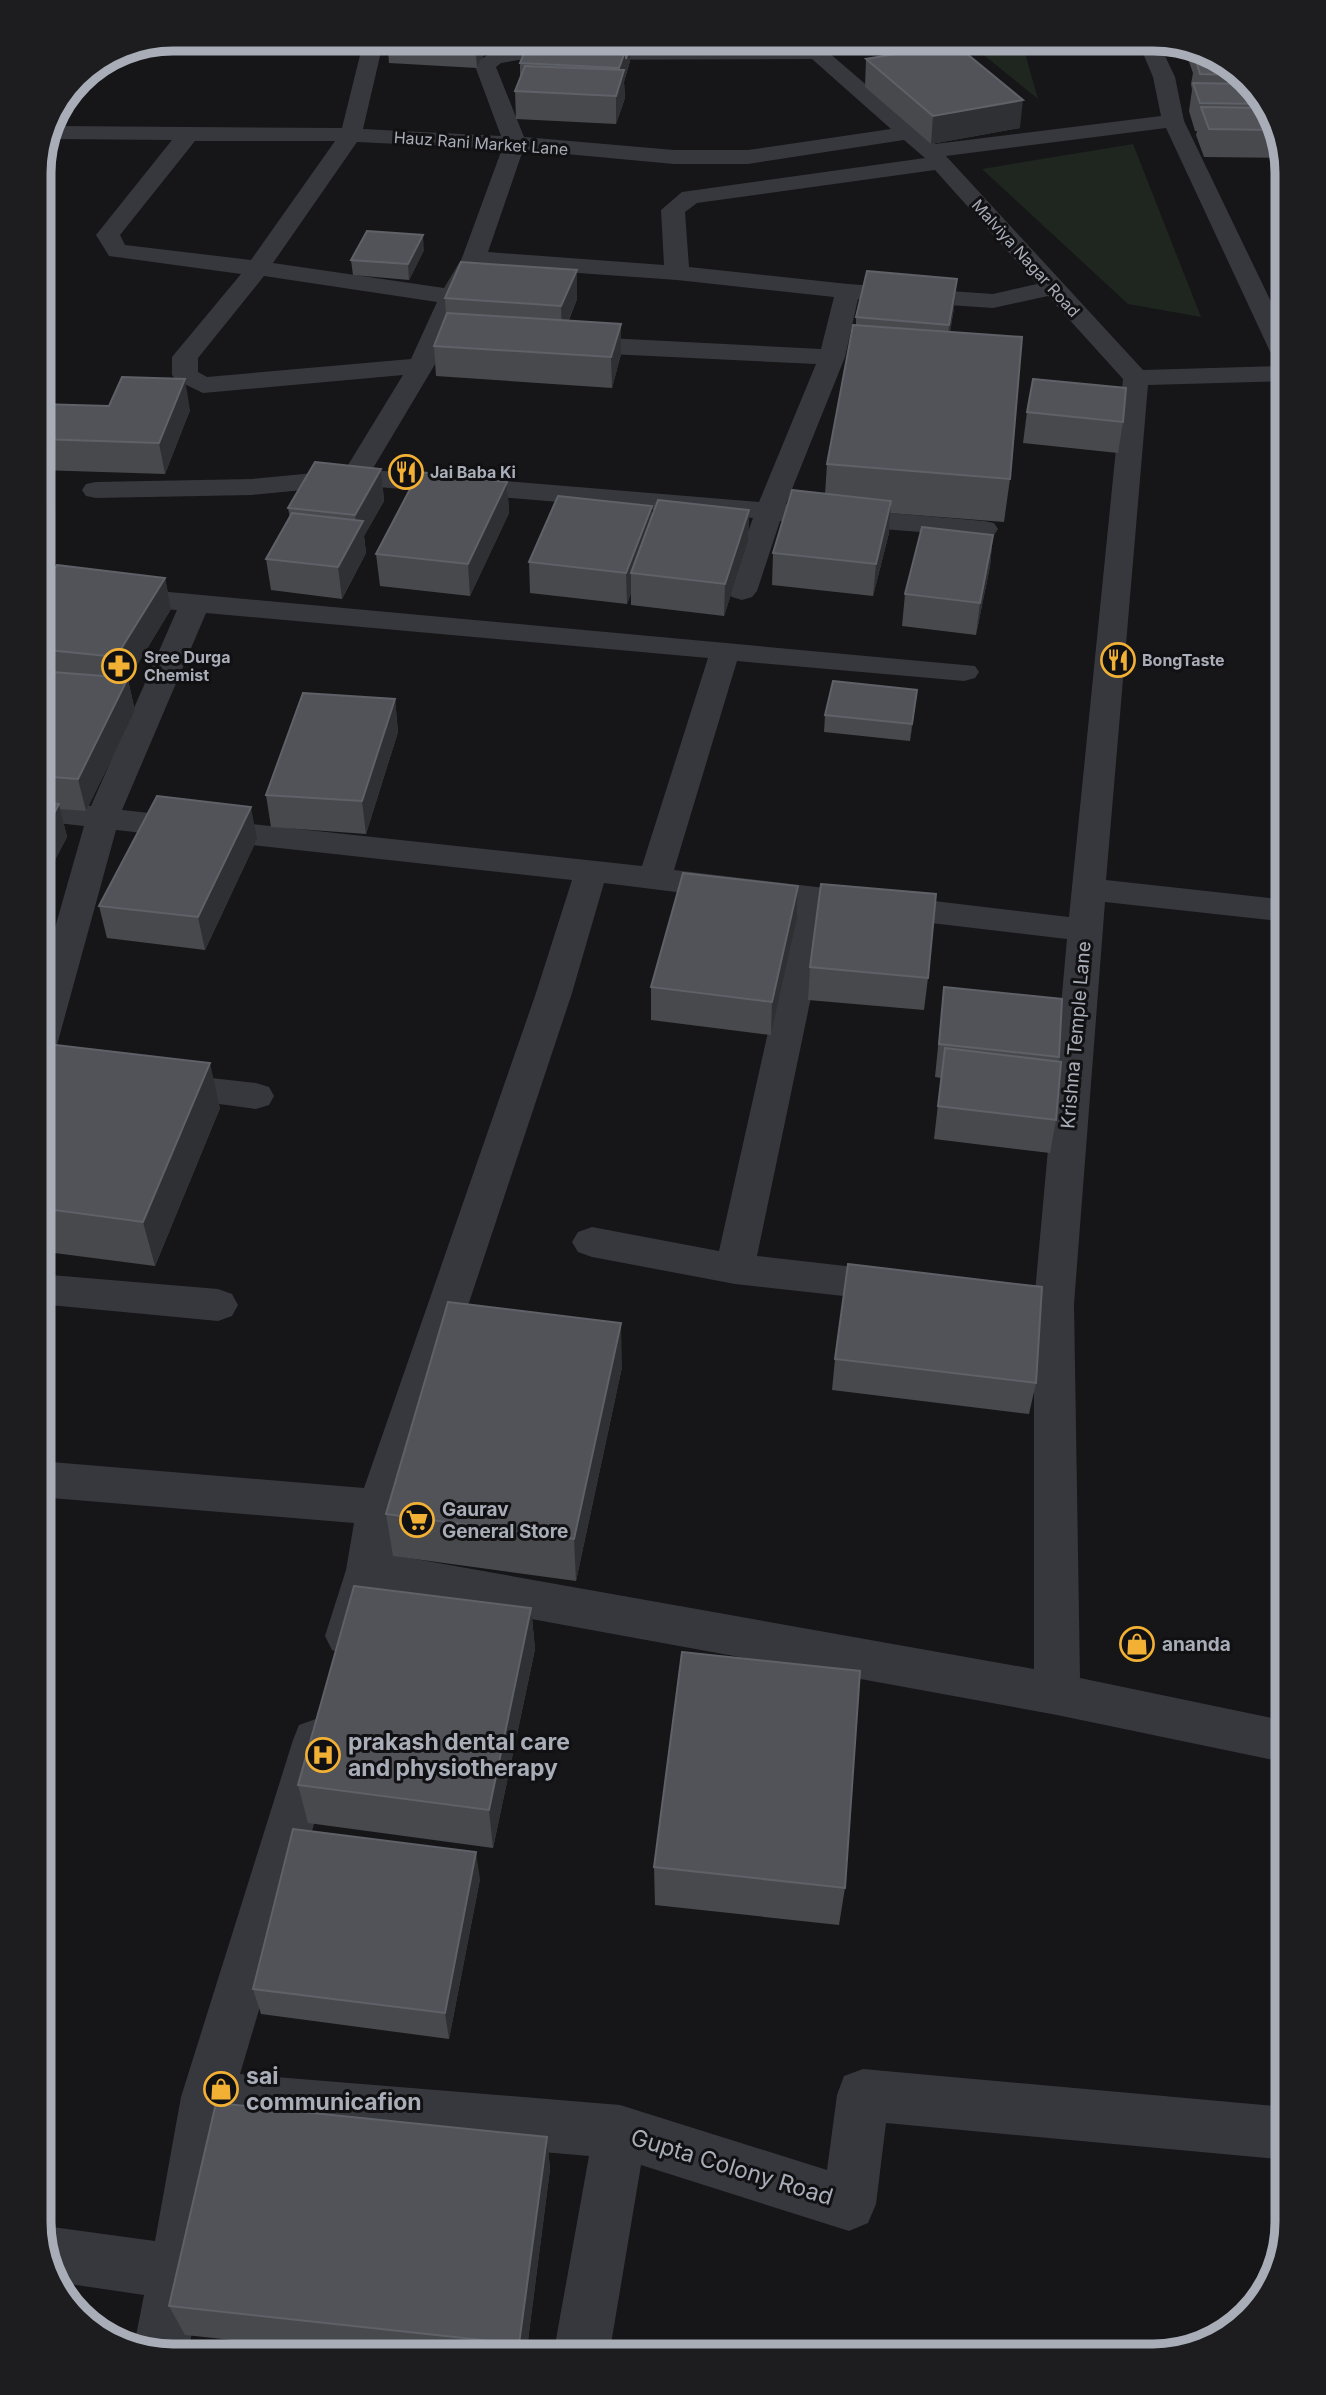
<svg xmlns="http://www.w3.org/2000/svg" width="1326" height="2395" font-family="Inter,sans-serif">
	<rect width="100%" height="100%" fill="#161618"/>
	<path fill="#1e261f" d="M964,39h57l17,60z
		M1133,144l68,173 -73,-13 -146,-135z"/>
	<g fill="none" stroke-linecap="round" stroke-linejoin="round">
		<path fill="#37383d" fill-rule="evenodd" d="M364,39h20l-21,90 138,7 -26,-70c11,-15 26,-15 43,-18l280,-1 -7,-8h22l122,105 226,-28 -8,-39 -16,-38h20l18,38 9,44 103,214v46l-139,4 -42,495 181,20v22l-182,-20 -31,402 6,374 207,43v42l-230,-48 -673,-123 -20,58 -16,6 -16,-6 -7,-14 21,-66 8,-47 -315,-26v-36l325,27 172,-495 36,-113 -456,-50 -59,215 -5,9 -13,3v-73l45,-158 -45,-5v-20l52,5 86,-196 -138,-12v-18l936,86 4,6 -4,6 -11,3 -227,-20 -63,209 395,47 54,-538 -75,-83 -55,12 -135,-9 -13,58 -59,147 198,17 10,2 4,6 -4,6 -10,2 -204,-16 -23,70 -5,6 -10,3 -10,-3 -5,-6 26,-73 -399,-33 -102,10 -156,3 -10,-2 -4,-6 4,-6 10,-2 156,-3 93,-9 58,-95 -200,18 -27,-13 -4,-5v-18l69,-83 -132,-18 -13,-21 76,-95 -122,-1 6,-13 286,2zM812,59l79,70 -143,21h-74l-150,-13 -28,-70 5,-4 17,-3zM1166,128l108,232 5,6 -136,4 -197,-214zM904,140l21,18 -243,34 -21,18 3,55 -176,-13 35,-102 151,14h74zM195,141h140l-84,119 -126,-15 -5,-10zM357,142l145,7 -40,109 -18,30 -171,-25zM935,170l102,114 -44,10 -145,-10 -159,-17 -4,-55 12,-9zM481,266l196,14 157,17 -13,52 -253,-13 -9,3 -4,5 4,5 9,3 248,12 -57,138 -387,-32 62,-104 39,-89zM264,276l173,26 -26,57 -204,18 -9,-5v-14zM206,613l502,45 -66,208 -520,-56zM604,883l192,24 -77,344 -127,-24 -14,5 -6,10 6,10 14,5 143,27 163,18 14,-4 6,-11 -6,-11 -14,-4 -141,-16 72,-345 238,28 -33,365v365l-641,-114 8,-48 171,-514z
			M166,1073l90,10 13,4 5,9 -5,9 -13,4 -103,-14 -5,-9 5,-9z
			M39,1274l179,15 14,5 6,11 -6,11 -14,5 -179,-17z
			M316,1719l17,6 6,15 -99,334 380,31 207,65 10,-75 7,-19 19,-7 424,38v53l-401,-37 -10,81 -8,19 -19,8 -208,-66 -32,191h-56l36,-200 -360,-31 -24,147 -18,84h-22l-31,-10 10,-51 -88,-13 -7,-8 -9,-46 5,-2 110,15 26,-144 112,-357 6,-15z"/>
	</g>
	<path fill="#47494d" d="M387,39h123l-4,8 -20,-1v4l-9,18 -88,-5z
		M1159,39l69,22 49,60 8,37 -81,-1 -8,-22 1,-4h-2l-6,-20 3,-21 -1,-6 2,-11 -5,-14v-3h-25z
		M866,59l154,69 -89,16 -66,-57z
		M630,61l-6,21 1,16 -9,26 -100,-5 -1,-28 5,-14v-14z
		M424,250l-15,30 -56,-5 -2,-15z
		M577,270v29l-8,21 52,34 -9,34 -176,-12 -2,-30 12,-31 -1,-17z
		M954,308l-4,24 60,147 -6,43 -114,-9 -1,20 -16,63 -101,-11 1,-32 52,-59 2,-30 29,-139v-8z
		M39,404l151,6 -25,64 -126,-4z
		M1027,412l96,10 -5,31 -95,-10z
		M381,469l3,32 -20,35 2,17 -24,46 -71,-9 -5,-31 24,-41 -2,-10z
		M507,482l2,31 -39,83 -90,-10 -4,-32z
		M652,506v11l97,-7 -1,32 -24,74 -93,-11v-12l-4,11 -97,-11 -1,-31z
		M993,535l-3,31 -14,69 -74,-9 3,-32z
		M165,578l6,31 -43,71 7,31 -49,100 -26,-2 7,28 -28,53v-297z
		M395,699l3,33 -32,102 -95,-7 -5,-32z
		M915,707l-5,34 -86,-9 1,-17z
		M257,839l-52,111 -98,-12 -8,-32z
		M798,886l-1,33 -26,116 -120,-15v-33z
		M810,967l118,11 -4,32 -116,-10z
		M944,987l115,70 -3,63 -6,33 -116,-14 7,-61 -6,-1z
		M39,1060l181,48 -65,158 -116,-15z
		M835,1359l201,24 -7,31 -197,-24z
		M622,1367l-46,214 -183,-25 -7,-42z
		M531,1608l4,41 -42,199 -185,-25 -10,-38z
		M654,1867l191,21 -6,37 -184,-20z
		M480,1879l-31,160 -188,-25 -8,-25z
		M547,2137l3,32 -24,187h-145l-196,-21 -16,-29z"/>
	<path fill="#2f3033" d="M476,39h9l1,11 -9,18 -2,-27z
		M505,39h5l-4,8z
		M630,46v15l-6,21 1,16 -9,26v-28l3,-11v-17l7,-19z
		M1023,100l-3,28 -89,16 2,-28z
		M423,235l1,15 -15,30 -1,-16z
		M577,270v29l-15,37 -1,-30z
		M957,279l-3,29 -8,47 3,-30z
		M621,324v30l-9,34 -1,-31z
		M185,379l5,31 -25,64 -6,-31z
		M381,469l3,32 -20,35 2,17 -24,46 -4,-32 19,-35 -2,-17z
		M507,482l2,31 -39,83 -2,-32z
		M891,501l-2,32 -16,63 3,-32z
		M652,506v32l-21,35v20l-4,11 -1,-31z
		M749,510l-1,32 -24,74 1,-32z
		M993,535l-3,31 -14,69 4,-32z
		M165,578l6,31 -43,71 7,31 -49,100 -8,-32 45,-90 -7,-32z
		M917,690l-2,17 -5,34 2,-17z
		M395,699l3,33 -32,102 -4,-33z
		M59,804l8,33 -28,53v-49z
		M251,807l6,32 -52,111 -7,-33z
		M798,886l-1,33 -26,116 1,-33z
		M210,1063l10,45 -65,158 -12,-44z
		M621,1323l1,44 -46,214 -2,-42z
		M531,1608l4,41 -42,199 -4,-38z
		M476,1852l4,27 -31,160 -4,-26z
		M547,2137l3,32 -24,187h-4l-3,-12z"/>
	<path fill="#525359" stroke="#5f6168" stroke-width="2" d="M442,39h34l-1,2z
		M534,43l96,3 -4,13v-10l-93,-5z
		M528,44l98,5 -7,19 -99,-5z
		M955,44l68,56 -90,16 -67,-57z
		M1195,57h20l13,4 11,14 -39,-1z
		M525,66l99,4 -8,26 -101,-5z
		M1193,83l53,1 17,20 -63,-1z
		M1201,107l65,1 11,13 2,9 -70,-1z
		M367,231l56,4 -15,29 -57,-4z
		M461,262l116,8 -16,36 -116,-8z
		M867,271l90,8 -8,46 -93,-8z
		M447,313l174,11 -10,33 -177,-11z
		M853,325l169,12 -12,142 -183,-15z
		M122,377l63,2 -26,64 -120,-4v-35l70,2z
		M1033,379l93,9 -3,34 -96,-10z
		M315,462l66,7 -26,46 -67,-7z
		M419,472l88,10 -39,82 -92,-10z
		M792,490l99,11 -15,63 -103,-11z
		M558,496l94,10 -26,67 -97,-11z
		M658,500l91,10 -24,74 -94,-11z
		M292,513l71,8 -25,46 -72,-8z
		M922,527l71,8 -13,68 -75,-9z
		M57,565l108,13 -49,79 -77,-8v-56z
		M39,671l89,7 -50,101 -39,-3z
		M833,681l84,9 -5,34 -87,-9z
		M303,693l92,6 -33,102 -96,-6z
		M157,796l94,11 -53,110 -99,-11z
		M39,802l20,2 -20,37z
		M683,873l115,13 -26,116 -121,-15z
		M821,884l115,10 -8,84 -118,-11z
		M944,987l118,12 -3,58 -120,-13z
		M47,1044l163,19 -67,159 -104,-14v-148z
		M945,1048l116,14 -5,58 -118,-14z
		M848,1264l194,23 -6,96 -201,-24z
		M448,1302l173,21 -47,216 -188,-25z
		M354,1586l177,22 -42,202 -191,-25z
		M682,1652l178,19 -15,217 -191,-21z
		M293,1829l183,23 -31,161 -192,-24z
		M216,2103l331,34 -28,207 -350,-38z"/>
	<defs>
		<g id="restaurant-ring" transform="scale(1.75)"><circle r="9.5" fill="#111113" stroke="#f2b134" stroke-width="1.5"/><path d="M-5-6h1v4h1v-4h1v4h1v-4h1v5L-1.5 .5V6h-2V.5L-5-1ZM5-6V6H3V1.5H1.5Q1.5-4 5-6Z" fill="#f2b134"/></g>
		<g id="pharmacy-ring" transform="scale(1.75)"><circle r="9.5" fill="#111113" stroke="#f2b134" stroke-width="1.5"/><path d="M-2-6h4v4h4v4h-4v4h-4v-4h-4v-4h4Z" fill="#f2b134"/></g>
		<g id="supermarket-ring" transform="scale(1.75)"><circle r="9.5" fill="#111113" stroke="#f2b134" stroke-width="1.5"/><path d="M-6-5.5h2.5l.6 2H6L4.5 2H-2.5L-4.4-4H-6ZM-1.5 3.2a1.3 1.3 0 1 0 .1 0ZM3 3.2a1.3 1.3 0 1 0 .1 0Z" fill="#f2b134"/></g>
		<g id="shop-ring" transform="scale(1.75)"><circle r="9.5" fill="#111113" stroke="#f2b134" stroke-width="1.5"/><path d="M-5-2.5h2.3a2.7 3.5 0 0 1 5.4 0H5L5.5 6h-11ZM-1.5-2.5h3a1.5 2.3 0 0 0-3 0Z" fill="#f2b134"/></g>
		<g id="hospital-ring" transform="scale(1.75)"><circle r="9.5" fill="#111113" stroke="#f2b134" stroke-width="1.5"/><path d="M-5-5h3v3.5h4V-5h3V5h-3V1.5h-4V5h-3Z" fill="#f2b134"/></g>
	</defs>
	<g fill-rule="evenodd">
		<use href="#restaurant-ring" x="406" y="472"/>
		<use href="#restaurant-ring" x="1118" y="660"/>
		<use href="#pharmacy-ring" x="119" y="666"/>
		<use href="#supermarket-ring" x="417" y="1520"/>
		<use href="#shop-ring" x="1137" y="1644"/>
		<use href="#hospital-ring" x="323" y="1755"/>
		<use href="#shop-ring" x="221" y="2089"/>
	</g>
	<g text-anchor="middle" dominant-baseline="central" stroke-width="6" stroke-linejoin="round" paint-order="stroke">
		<g font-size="16" fill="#a8adb8" stroke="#111113">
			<text transform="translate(481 143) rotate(4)">Hauz Rani Market Lane</text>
			<text transform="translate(1026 258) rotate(48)">Malviya Nagar Road</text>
		</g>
		<g font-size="16" font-weight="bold" fill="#a8adb8" stroke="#111113" text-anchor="start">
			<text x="430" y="472">Jai Baba Ki</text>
			<text x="144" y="657">Sree Durga<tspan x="144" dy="18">Chemist</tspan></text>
			<text x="1142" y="660">BongTaste</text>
		</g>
		<g font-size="19" fill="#a8adb8" stroke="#111113">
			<text transform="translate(1076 1035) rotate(-85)">Krishna Temple Lane</text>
		</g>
		<g font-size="19" font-weight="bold" fill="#a8adb8" stroke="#111113" text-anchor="start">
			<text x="442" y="1509">Gaurav<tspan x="442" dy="22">General Store</tspan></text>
			<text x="1162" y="1644">ananda</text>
		</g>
		<g font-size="23" font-weight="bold" fill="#a8adb8" stroke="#111113" text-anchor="start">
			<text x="348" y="1742">prakash dental care<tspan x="348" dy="26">and physiotherapy</tspan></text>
			<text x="246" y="2076">sai<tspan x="246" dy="26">communicafion</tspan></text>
		</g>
		<g font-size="23" fill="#a8adb8" stroke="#111113">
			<text transform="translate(732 2167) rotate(17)">Gupta Colony Road</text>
		</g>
	</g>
	<path d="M0 0H1326V2395H0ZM173 51H1153A122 122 0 0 1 1275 173V2222A122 122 0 0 1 1153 2344H173A122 122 0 0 1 51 2222V173A122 122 0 0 1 173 51Z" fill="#1d1d20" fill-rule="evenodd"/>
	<path fill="none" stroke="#a8adb8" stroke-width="9" d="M173 51H1153A122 122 0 0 1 1275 173V2222A122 122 0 0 1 1153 2344H173A122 122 0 0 1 51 2222V173A122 122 0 0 1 173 51Z"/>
</svg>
